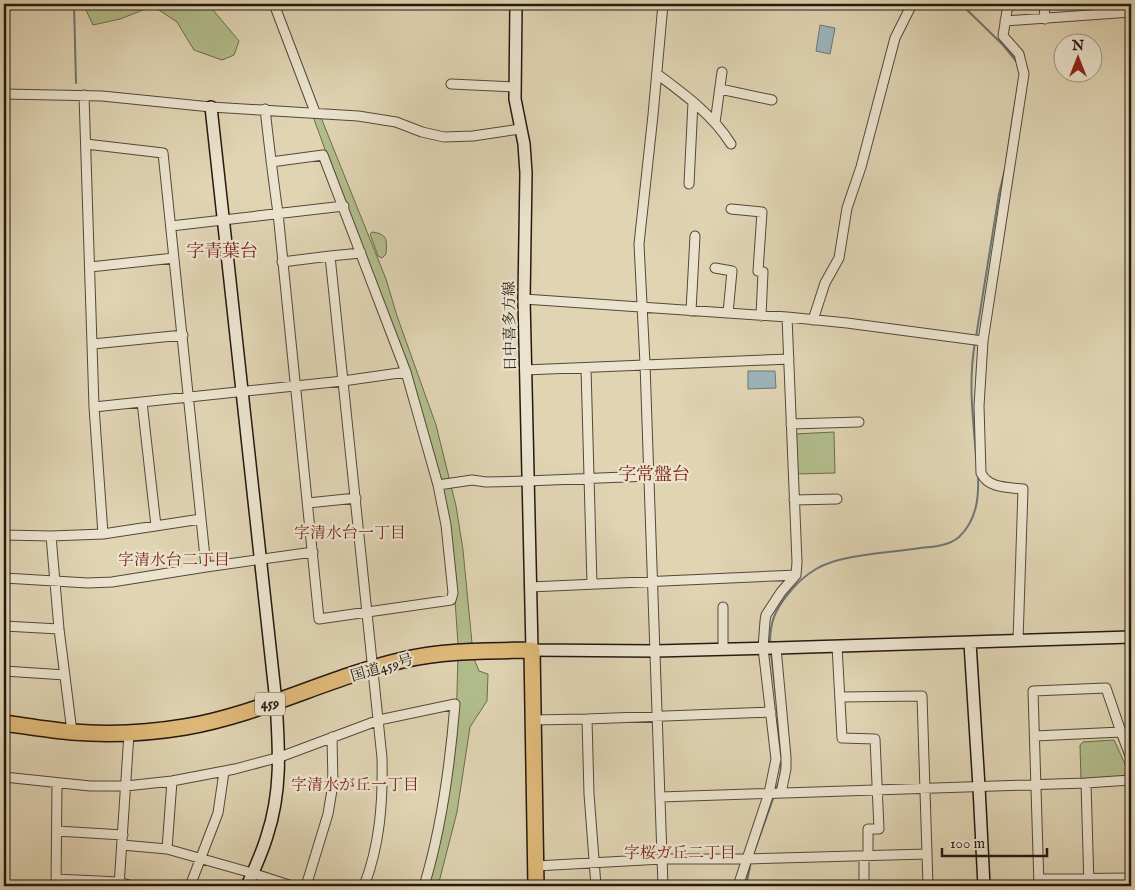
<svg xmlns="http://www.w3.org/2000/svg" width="1135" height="890" font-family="'IM FELL English','Noto Serif JP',serif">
	<rect width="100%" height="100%" fill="#e0d4b3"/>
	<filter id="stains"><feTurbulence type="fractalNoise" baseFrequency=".004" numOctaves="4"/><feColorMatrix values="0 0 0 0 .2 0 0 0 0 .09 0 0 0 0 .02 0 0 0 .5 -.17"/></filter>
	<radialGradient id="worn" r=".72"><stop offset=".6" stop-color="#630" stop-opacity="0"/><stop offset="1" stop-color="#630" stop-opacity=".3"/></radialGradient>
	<path fill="#b2bd8c" stroke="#6c6b4e" d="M85,4h123l31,37 -5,14 -12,5 -28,-10 -17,-28 -24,-16 -33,13 -27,6 -8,-17z
		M312,114l8,1 66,164 11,37 39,109 20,81 7,44 9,93 -14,1 -5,-73 -41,-185z
		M372,232c16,2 15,8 14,22l-4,4 -4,-2 -8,-22z
		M834,432l1,41 -38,1 -2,-40z
		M472,654l7,17 9,3 -1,27 -17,26 -13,85 -19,74h-13l31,-158 2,-73z
		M1114,740l17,37 -50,4 -1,-36 3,-3z"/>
	<path fill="#9bb5ba" stroke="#6c7776" d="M820,25l15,3 -5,26 -14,-3z
		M748,371h27l1,17 -28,1z"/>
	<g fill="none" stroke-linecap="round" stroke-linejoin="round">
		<path stroke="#6c7776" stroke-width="2" d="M74,4l2,79
			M961,4l42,41 13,16
			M1006,165l8,-55
			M976,337l23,-143 6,-25
			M975,342c-7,42 -2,73 1,114
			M770,643c0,-21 5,-33 18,-49 7,-9 18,-19 28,-25 25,-15 74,-16 104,-21 12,-1 29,-2 39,-11 18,-17 20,-40 19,-63
			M771,653l5,44
			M775,791l4,-9 3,-18
			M753,855l21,-59
			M746,886l5,-24"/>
		<g stroke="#54483a" stroke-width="11">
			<path id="street" d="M274,4l41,108
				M663,4l-10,111 -14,129 6,120 18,522
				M1008,4l-5,32 16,18 5,20 -41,267 -4,65 2,67c8,16 27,14 42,16l-5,152
				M1044,4l1,15
				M1005,21l126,-9
				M657,74c27,20 56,41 74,70
				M451,84l63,3
				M720,89l52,11
				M4,94l98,2 109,11 147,9 38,6 26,10 22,5 29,-1 47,-7
				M84,95l10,312 9,127
				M265,109c4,35 8,70 13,104l41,406 132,-19 2,-7 -7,-68 -8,-40 -32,-113 -83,-217 -52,7
				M715,123l7,-51
				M86,144l77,9 43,414
				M689,184l4,-82
				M731,209l31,3 -4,59 5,1 -2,44
				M171,226l173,-20
				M330,256l31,-3
				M282,262l48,-6 52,502c1,44 -2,87 -18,128
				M90,267l84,-9
				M715,268l17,3 -4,42
				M524,299l263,18 60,6 136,18
				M691,311l4,-75
				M813,320l12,-37 14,-25 8,-50 14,-41 34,-129 17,-34
				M93,344l90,-9
				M586,368l6,216
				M525,370l264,-11
				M142,402l14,124
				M94,407l249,-26 63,-9
				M791,424l68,-2
				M438,485l34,-5 14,2 41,-1 122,-5
				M794,500l43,-1
				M308,503l48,-5
				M4,535l47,1 52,-2 98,-15
				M51,536l8,93 13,103
				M4,578l84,5 24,-1 94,-15 107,-15
				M530,587l266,-12
				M4,626l55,3
				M837,646l5,92 33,1 4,90h-11v26
				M776,648l10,109v12l-5,24
				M723,649v-42
				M4,671l61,4
				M841,697l81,-1 6,190
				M587,719l2,75 7,92
				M532,720l55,-1 184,-7
				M1035,736l86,-4
				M4,777l86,9h36l46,-5 63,-12 45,-12 99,-37 76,-16c-5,62 -13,123 -31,182
				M172,781l-5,68 85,24 40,13
				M1086,783l3,103
				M660,797l426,-14 45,-3
				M57,831l66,4
				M122,845l45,4
				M864,856v30
				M536,866l126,-7h84l181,-5
				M56,879l63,3 13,4
				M1039,879l92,-1
				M56,886l1,-102
				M119,886l10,-153
				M190,886l28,-73 6,-41
				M306,886l22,-72 5,-30 -1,-47
				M738,886l31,-93 7,-34 -13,-111 2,-27 1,-6 15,-23 15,-17 1,-13 -10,-245
				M1039,886l-6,-195 73,-3 15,44 10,26"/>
		</g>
		<g stroke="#251911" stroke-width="14">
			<path id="secondary" d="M516,4l-1,95 9,45 2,29 -2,126 8,351 123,1 121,-3 355,-11
				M211,107l65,595c3,47 6,89 -9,134 -5,17 -13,34 -20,50
				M970,643l9,144 5,99"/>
		</g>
		<g stroke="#251911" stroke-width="18">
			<path id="highway" d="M4,723c22,3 45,7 68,9 37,3 77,1 113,-5 76,-13 144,-50 218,-67 42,-10 86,-9 129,-10l4,236"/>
		</g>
		<use href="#street" stroke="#ebe3ce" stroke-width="9"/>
		<use href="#secondary" stroke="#ebe3ce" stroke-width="11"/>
		<use href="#highway" stroke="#e0ba7a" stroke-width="15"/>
	</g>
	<g text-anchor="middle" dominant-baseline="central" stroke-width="4.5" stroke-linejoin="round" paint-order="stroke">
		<rect fill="#ebe3ce" stroke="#60564a" stroke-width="1" x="255" y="692.5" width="30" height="23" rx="4"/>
		<g font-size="14" font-weight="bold" fill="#251911">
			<text x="270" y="704">459</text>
		</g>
		<g font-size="15" fill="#251911" stroke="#ebe3ce">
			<text transform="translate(510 326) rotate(-91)">日中喜多方線</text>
			<text transform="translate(382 668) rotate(-16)">国道459号</text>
		</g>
		<g font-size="16" fill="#7a1f14" stroke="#ebe3ce">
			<text x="350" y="534">字清水台一丁目</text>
			<text x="174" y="561">字清水台二丁目</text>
			<text x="355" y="786">字清水が丘一丁目</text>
			<text x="680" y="854">字桜ガ丘二丁目</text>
		</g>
		<g font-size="18" fill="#7a1f14" stroke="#ebe3ce">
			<text x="222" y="252">字青葉台</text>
			<text x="654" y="475">字常盤台</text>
		</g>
	</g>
	<rect width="1135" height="890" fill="none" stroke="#e0d4b3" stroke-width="20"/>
	<rect x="5" y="5" width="1125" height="880" fill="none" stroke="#251911" stroke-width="2.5"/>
	<rect x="10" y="10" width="1115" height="870" fill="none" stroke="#251911"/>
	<g transform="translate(1078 58)"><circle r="24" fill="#ebe3ce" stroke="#9c9282"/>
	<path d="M0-4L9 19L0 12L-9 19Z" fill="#8f2418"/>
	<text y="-8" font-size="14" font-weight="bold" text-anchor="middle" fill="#251911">N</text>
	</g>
	<path d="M942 848v8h105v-8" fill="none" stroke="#251911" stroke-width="2.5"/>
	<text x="950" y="848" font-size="15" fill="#251911" stroke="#ebe3ce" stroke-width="4" paint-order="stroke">100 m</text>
	<rect width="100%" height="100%" filter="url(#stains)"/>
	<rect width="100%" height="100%" fill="url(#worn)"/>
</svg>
